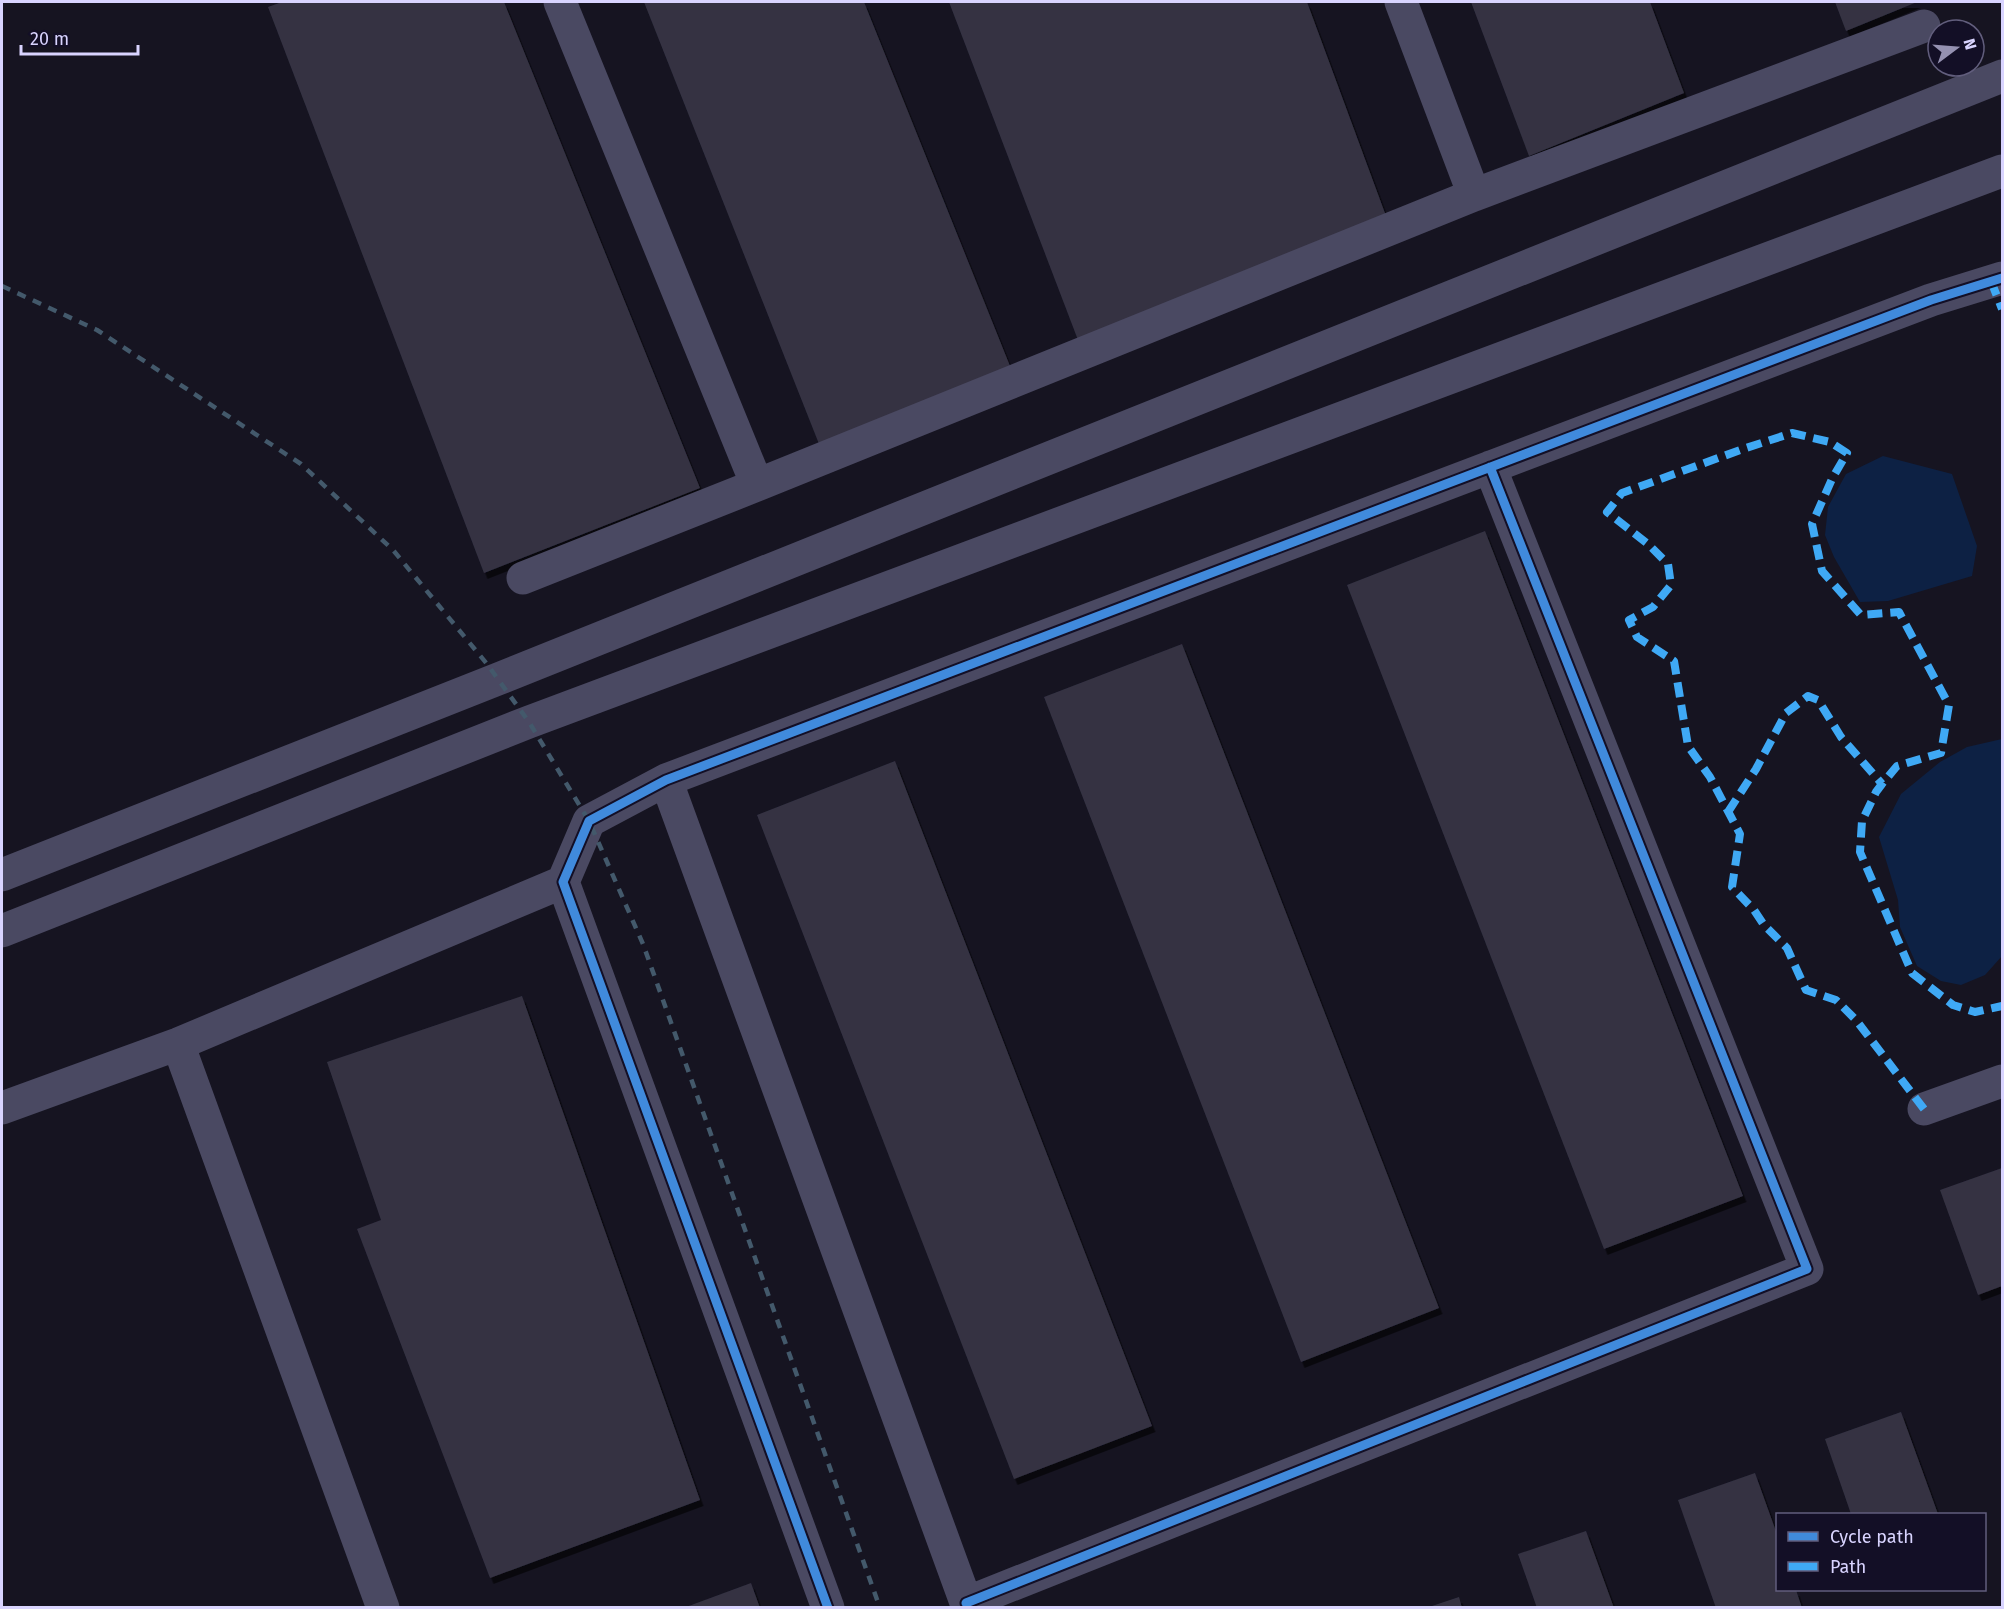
<svg xmlns="http://www.w3.org/2000/svg" width="2004" height="1609" font-family="'Fira Sans',sans-serif">
	<defs>
		<filter id="shadow"><feDropShadow dx="3.5" dy="6" stdDeviation="0" flood-color="#0009"/></filter>
	</defs>
	<rect width="100%" height="100%" fill="#161421"/>
	<path fill="#0d2144" d="M1883,456l69,18 25,72 -5,30 -84,25 -28,1 -26,-45 -9,-22 3,-28 18,-33z
		M2002,739v217l-17,19 -24,10 -20,-4 -24,-15 -17,-39 -2,-27 -19,-63 22,-43 39,-32 27,-15z"/>
	<path fill="#343243" filter="url(#shadow)" d="M282,2h222l196,486 -216,85 -216,-566z
		M644,2h220l148,369 -191,78z
		M949,2h358l82,222 -311,116z
		M1471,2h179l34,91 -155,63z
		M1835,2h82l-71,29z
		M1485,531l258,665 -139,53 -257,-664z
		M1182,644l257,664 -138,54 -257,-665z
		M895,761l257,665 -138,53 -257,-664z
		M522,996l178,504 -210,78 -133,-349 24,-9 -54,-158z
		M2002,1168v118l-24,9 -38,-105z
		M1901,1412l37,102h-87l-26,-75z
		M1755,1473l23,64v53h18l6,18h-86l-38,-108z
		M1586,1531l28,77h-77l-19,-54z
		M751,1583l9,25h-74v-1z
		M1459,1597l3,11h-33v-1z"/>
	<g fill="none" stroke-linecap="round" stroke-linejoin="round">
		<path stroke="#4a4962" stroke-width="33" d="M560,2l197,483 717,-290
			M1401,2l73,193 450,-169
			M523,578l234,-93
			M666,780l302,828
			M2,875l496,-196 1504,-603
			M2,931l527,-209 1473,-551
			M178,1044l205,564
			M2,1108l176,-64 385,-162
			M1924,1109l78,-28
			M966,1603l841,-334 -317,-802
			M828,1608l-265,-726 26,-61 77,-41 1265,-480 71,-22"/>
		<path stroke="#43596b" stroke-width="4.5" stroke-dasharray="9 8" stroke-linecap="butt" d="M2,286l95,44 204,134 92,86 94,114 42,58 60,99 54,123 237,664"/>
		<path stroke="#3fa9f5" stroke-width="8" stroke-dasharray="15 8" stroke-linecap="butt" d="M1991,281l11,28
			M1728,812l28,-43 30,-56 22,-17 10,4 23,37 41,47
			M1924,1109l-68,-89 -20,-20 -30,-10 -19,-42 -23,-23 -10,-15 -22,-23 8,-53 -30,-57 -22,-31 -14,-85 -37,-24 -8,-17 24,-13 18,-22 -3,-21 -20,-20 -41,-32 15,-19 121,-44 49,-16 38,9 17,11 -15,26 -20,45 10,47 39,44 38,-3 50,93 -8,48 -44,13 -15,18 -6,8 -14,29 -2,31 52,121 41,32 22,7 27,-6"/>
		<g stroke="#130f26" stroke-width="13">
			<path id="cycleway" d="M966,1603l841,-334 -317,-802
				M828,1608l-265,-726 26,-61 77,-41 1265,-480 71,-22"/>
		</g>
		<use href="#cycleway" stroke="#408adc" stroke-width="9"/>
	</g>
	<rect width="2004" height="1609" fill="none" stroke="#d9d4ff" stroke-width="6"/>
	<rect x="1776" y="1513" width="210" height="78" fill="#130f26" stroke="#625e7d" stroke-width="1.5"/>
	<rect x="1788" y="1532" width="30" height="9" fill="#408adc" stroke="#625e7d" stroke-width="1.5"/>
	<text x="1830" y="1543" font-size="18" fill="#d9d4ff">Cycle path</text>
	<rect x="1788" y="1562" width="30" height="9" fill="#3fa9f5" stroke="#625e7d" stroke-width="1.5"/>
	<text x="1830" y="1573" font-size="18" fill="#d9d4ff">Path</text>
	<g transform="translate(1956 48) rotate(74)"><circle r="28" fill="#130f26" stroke="#625e7d" stroke-width="1.5"/>
	<path d="M0-4.5L10 22L0 15L-10 22Z" fill="#9591b1"/>
	<text y="-9" font-size="16" font-weight="bold" text-anchor="middle" fill="#d9d4ff">N</text>
	</g>
	<path d="M21 45v9h117v-9" fill="none" stroke="#d9d4ff" stroke-width="3"/>
	<text x="30" y="45" font-size="18" fill="#d9d4ff" stroke="#130f26" stroke-width="4.5" paint-order="stroke">20 m</text>
</svg>
